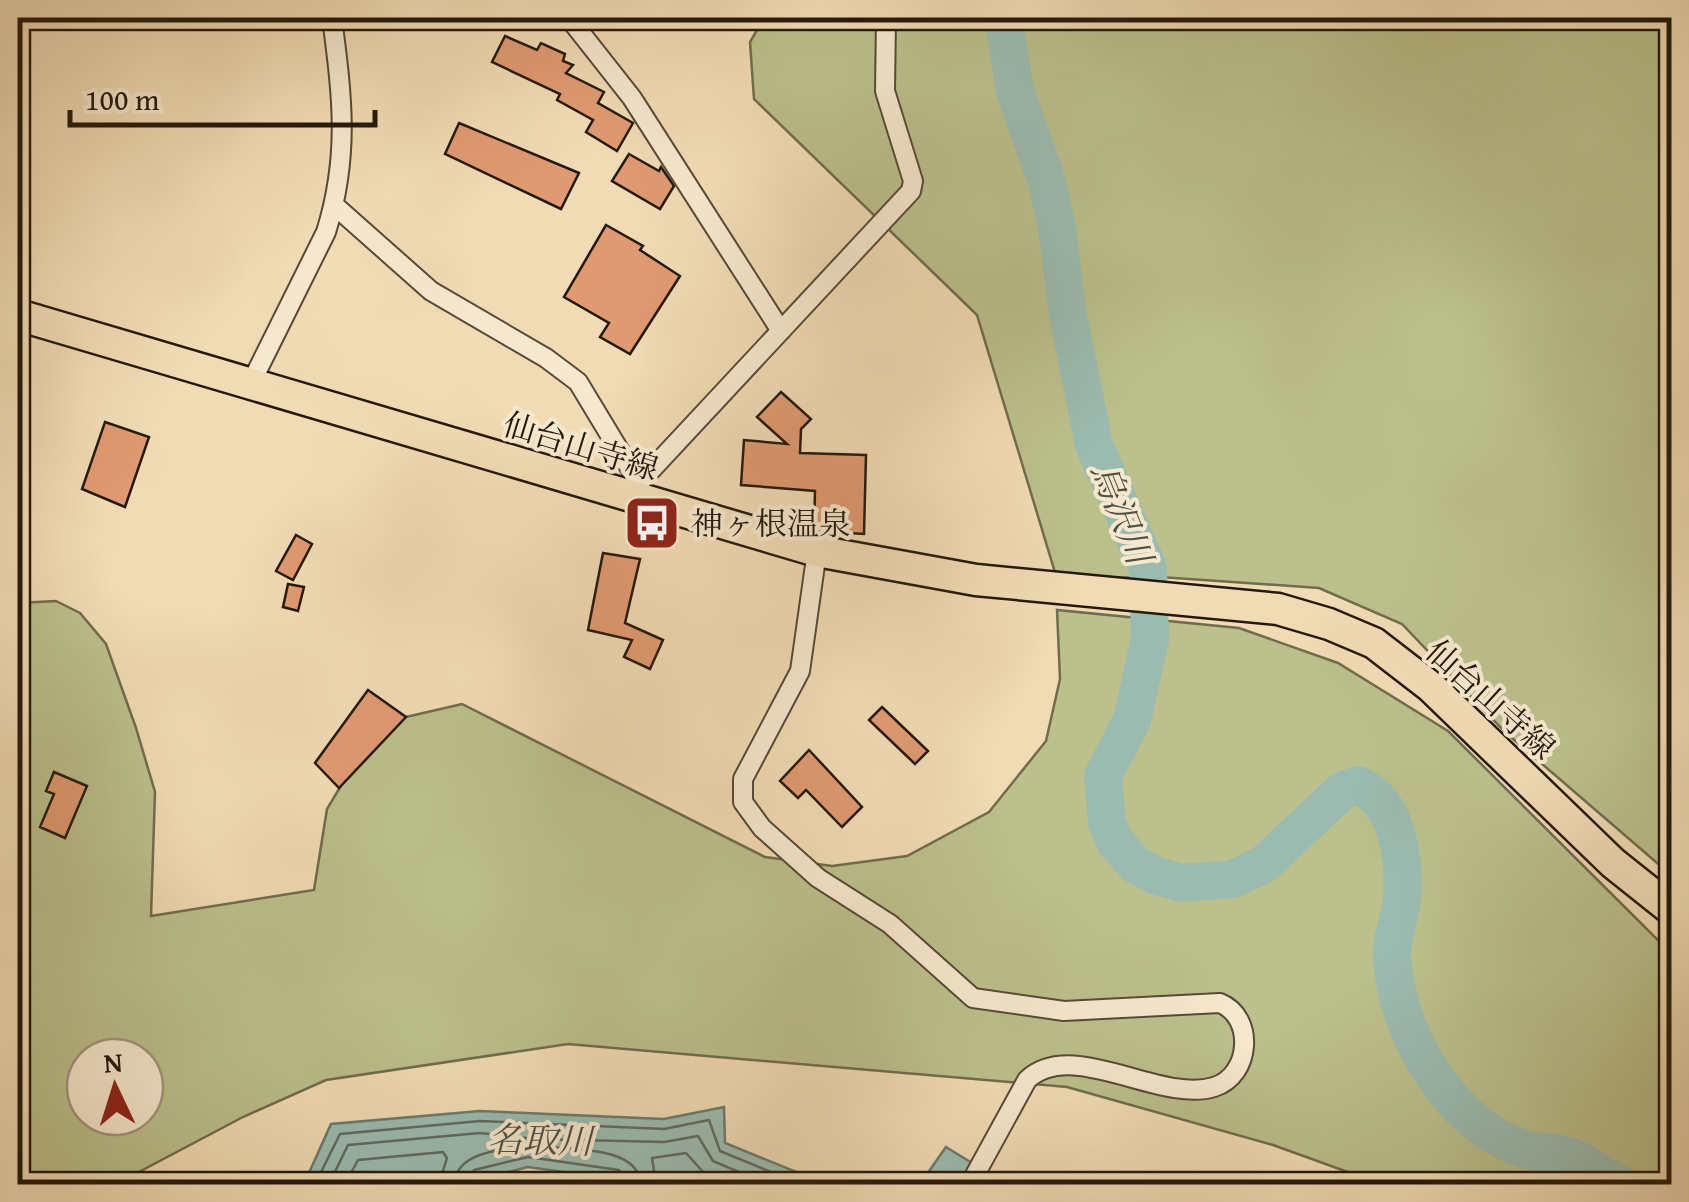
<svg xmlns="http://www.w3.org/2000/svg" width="1689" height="1202" font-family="'Gentium Book Plus','Noto Serif JP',serif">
	<rect width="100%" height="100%" fill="#f1dbb4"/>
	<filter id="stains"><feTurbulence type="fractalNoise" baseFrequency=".002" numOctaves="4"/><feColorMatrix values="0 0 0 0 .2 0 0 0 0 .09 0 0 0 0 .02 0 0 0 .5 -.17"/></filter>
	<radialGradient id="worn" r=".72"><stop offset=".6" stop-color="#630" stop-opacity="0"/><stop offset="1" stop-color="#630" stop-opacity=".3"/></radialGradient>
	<path fill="#bbc08c" stroke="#706c4d" stroke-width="2.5" fill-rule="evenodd" d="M764,18h907v857l-166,-143 -103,-108 -83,-36 -159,-11 -103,2 -80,-264 -223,-216 -4,-57z
		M56,601l24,12 26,31 30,84 19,64 -4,124 163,-26 13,-81 30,-50 49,-42 56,-13 303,153 67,9 75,-10 82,-44 57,-71 14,-62 -3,-69 182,18 99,35 110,68 223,222v231h-290l-108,-39 -206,-58 -499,-43 -242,36 -83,37 -127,67h-98v-581zM85,1057h60v60h-60z"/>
	<path fill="#9bbbb0" stroke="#6b7a6f" stroke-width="2.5" d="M724,1107l1,36 101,41h-175l-123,-17 -69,17h-155l27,-60 149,-13 184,8z
		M946,1147l60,37h-86z"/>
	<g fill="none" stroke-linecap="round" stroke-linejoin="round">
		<path stroke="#606a5f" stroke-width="2.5" d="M315,1184l25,-50 140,-13 184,8 45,-9 11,31 80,33
			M329,1184l19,-39 132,-12 47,5 -3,7c-26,6 -67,7 -70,39
			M345,1184l13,-24 85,-8 4,6 -8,26
			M467,1184l7,-14 54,-13 91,13 9,14
			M641,1184c-3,-39 -72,-34 -102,-38l-4,-7 129,3 34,-6 15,25 54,23
			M656,1184l-4,-26 34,-5 18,20 24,11"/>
		<path stroke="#9bbbb0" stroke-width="38" d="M1003,18l12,73 31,88 11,49 10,82 27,135 54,123 2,71 -18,81 -29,56 4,47 8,19 21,23 18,10 28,8 51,-4 31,-15 79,-74 15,-5c40,17 47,75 44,114 -2,20 -12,41 -10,61 4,48 24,95 55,133 20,25 48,47 80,57 12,3 26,1 38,5 18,5 37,20 54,29"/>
	</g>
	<path fill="#e09a71" stroke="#24190e" stroke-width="2.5" d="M505,36l32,14 4,-7 24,11 -2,7 10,4 -7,8 38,19 -6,11 35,20 -16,28 -31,-19 7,-12 -36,-20 3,-6 -68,-32z
		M459,123l120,50 -18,36 -116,-55z
		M629,154l30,17 2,-4 13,19 -14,23 -48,-28z
		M606,225l37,21 -3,4 40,26 -50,78 -30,-17 9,-14 -45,-26z
		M781,392l30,27 -10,10 -1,24 66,2 -2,79 -50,-3 1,-40 -74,-6 3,-45 43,4 -30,-27z
		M105,422l44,15 -24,70 -43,-18z
		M296,535l16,9 -19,36 -17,-9z
		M603,553l37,6 -15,64 38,17 -13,29 -26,-12 8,-17 -44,-10z
		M288,584l16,3 -6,24 -15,-4z
		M368,690l38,27 -67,71 -24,-25z
		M882,707l46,44 -13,13 -46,-44z
		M809,750l53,57 -20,20 -36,-37 -8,8 -18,-17z
		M54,772l33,14 -22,52 -25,-11 14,-33 -8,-3z"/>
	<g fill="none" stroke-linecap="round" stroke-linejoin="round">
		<g stroke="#574a38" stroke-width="22">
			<path id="street" d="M569,18l63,80 149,233
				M18,20l1,-2
				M334,205l97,86 115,67 32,24 61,101
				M251,383l75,-151c24,-77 16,-137 6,-214
				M635,499l4,-16 272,-292 2,-10 -28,-90 1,-73
				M817,551l-17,120 -57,108v23l19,26 56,50 72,46 83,74 91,13 156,-8c35,14 31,73 -6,84 -54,17 -142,-50 -187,-7l-57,104"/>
		</g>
		<g stroke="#24190e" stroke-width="35">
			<path id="primary" d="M18,315l799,236 159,29 302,29 51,15 45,19 57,44 182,176 59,47"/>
		</g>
		<use href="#street" stroke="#f6e8ce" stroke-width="18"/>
		<use href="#primary" stroke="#f1dbb4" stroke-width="30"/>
	</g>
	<defs>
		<g id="bus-square" transform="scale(2.875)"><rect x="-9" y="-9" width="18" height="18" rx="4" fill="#8f2418" stroke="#f6e8ce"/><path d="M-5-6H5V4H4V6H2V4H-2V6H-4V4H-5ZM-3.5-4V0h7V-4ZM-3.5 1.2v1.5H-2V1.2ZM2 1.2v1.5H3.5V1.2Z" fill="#fff"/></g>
	</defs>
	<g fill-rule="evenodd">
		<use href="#bus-square" x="652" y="523"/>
	</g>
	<g text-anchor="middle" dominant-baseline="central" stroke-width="8" stroke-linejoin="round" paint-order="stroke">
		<g font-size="32" fill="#24190e" stroke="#f6e8ce">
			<text transform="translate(581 446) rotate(17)">仙台山寺線</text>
			<text transform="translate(1491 699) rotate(42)">仙台山寺線</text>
		</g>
		<g font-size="32" fill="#24190e" stroke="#f6e8ce" text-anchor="start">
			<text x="691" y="523">神ヶ根温泉</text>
		</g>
		<g font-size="35" font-style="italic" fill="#4e5247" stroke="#f6e8ce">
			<text transform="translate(1122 513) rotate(68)">烏沢川</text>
			<text transform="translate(540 1140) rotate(1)">名取川</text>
		</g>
	</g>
	<rect width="1689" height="1202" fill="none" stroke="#f1dbb4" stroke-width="60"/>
	<rect x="20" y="20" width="1649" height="1162" fill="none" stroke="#24190e" stroke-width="5"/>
	<rect x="30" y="30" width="1629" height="1142" fill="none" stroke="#24190e" stroke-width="2.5"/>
	<g transform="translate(115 1087) rotate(356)"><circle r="48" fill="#f6e8ce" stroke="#a29581" stroke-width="2.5"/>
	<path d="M0-8L18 38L0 25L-18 38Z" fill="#8f2418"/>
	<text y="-15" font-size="28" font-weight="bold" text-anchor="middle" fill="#24190e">N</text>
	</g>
	<path d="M70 110v15h305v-15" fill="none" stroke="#24190e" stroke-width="5"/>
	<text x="85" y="110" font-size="30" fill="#24190e" stroke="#f6e8ce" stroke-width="8" paint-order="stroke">100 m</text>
	<rect width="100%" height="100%" filter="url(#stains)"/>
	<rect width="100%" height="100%" fill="url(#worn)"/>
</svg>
